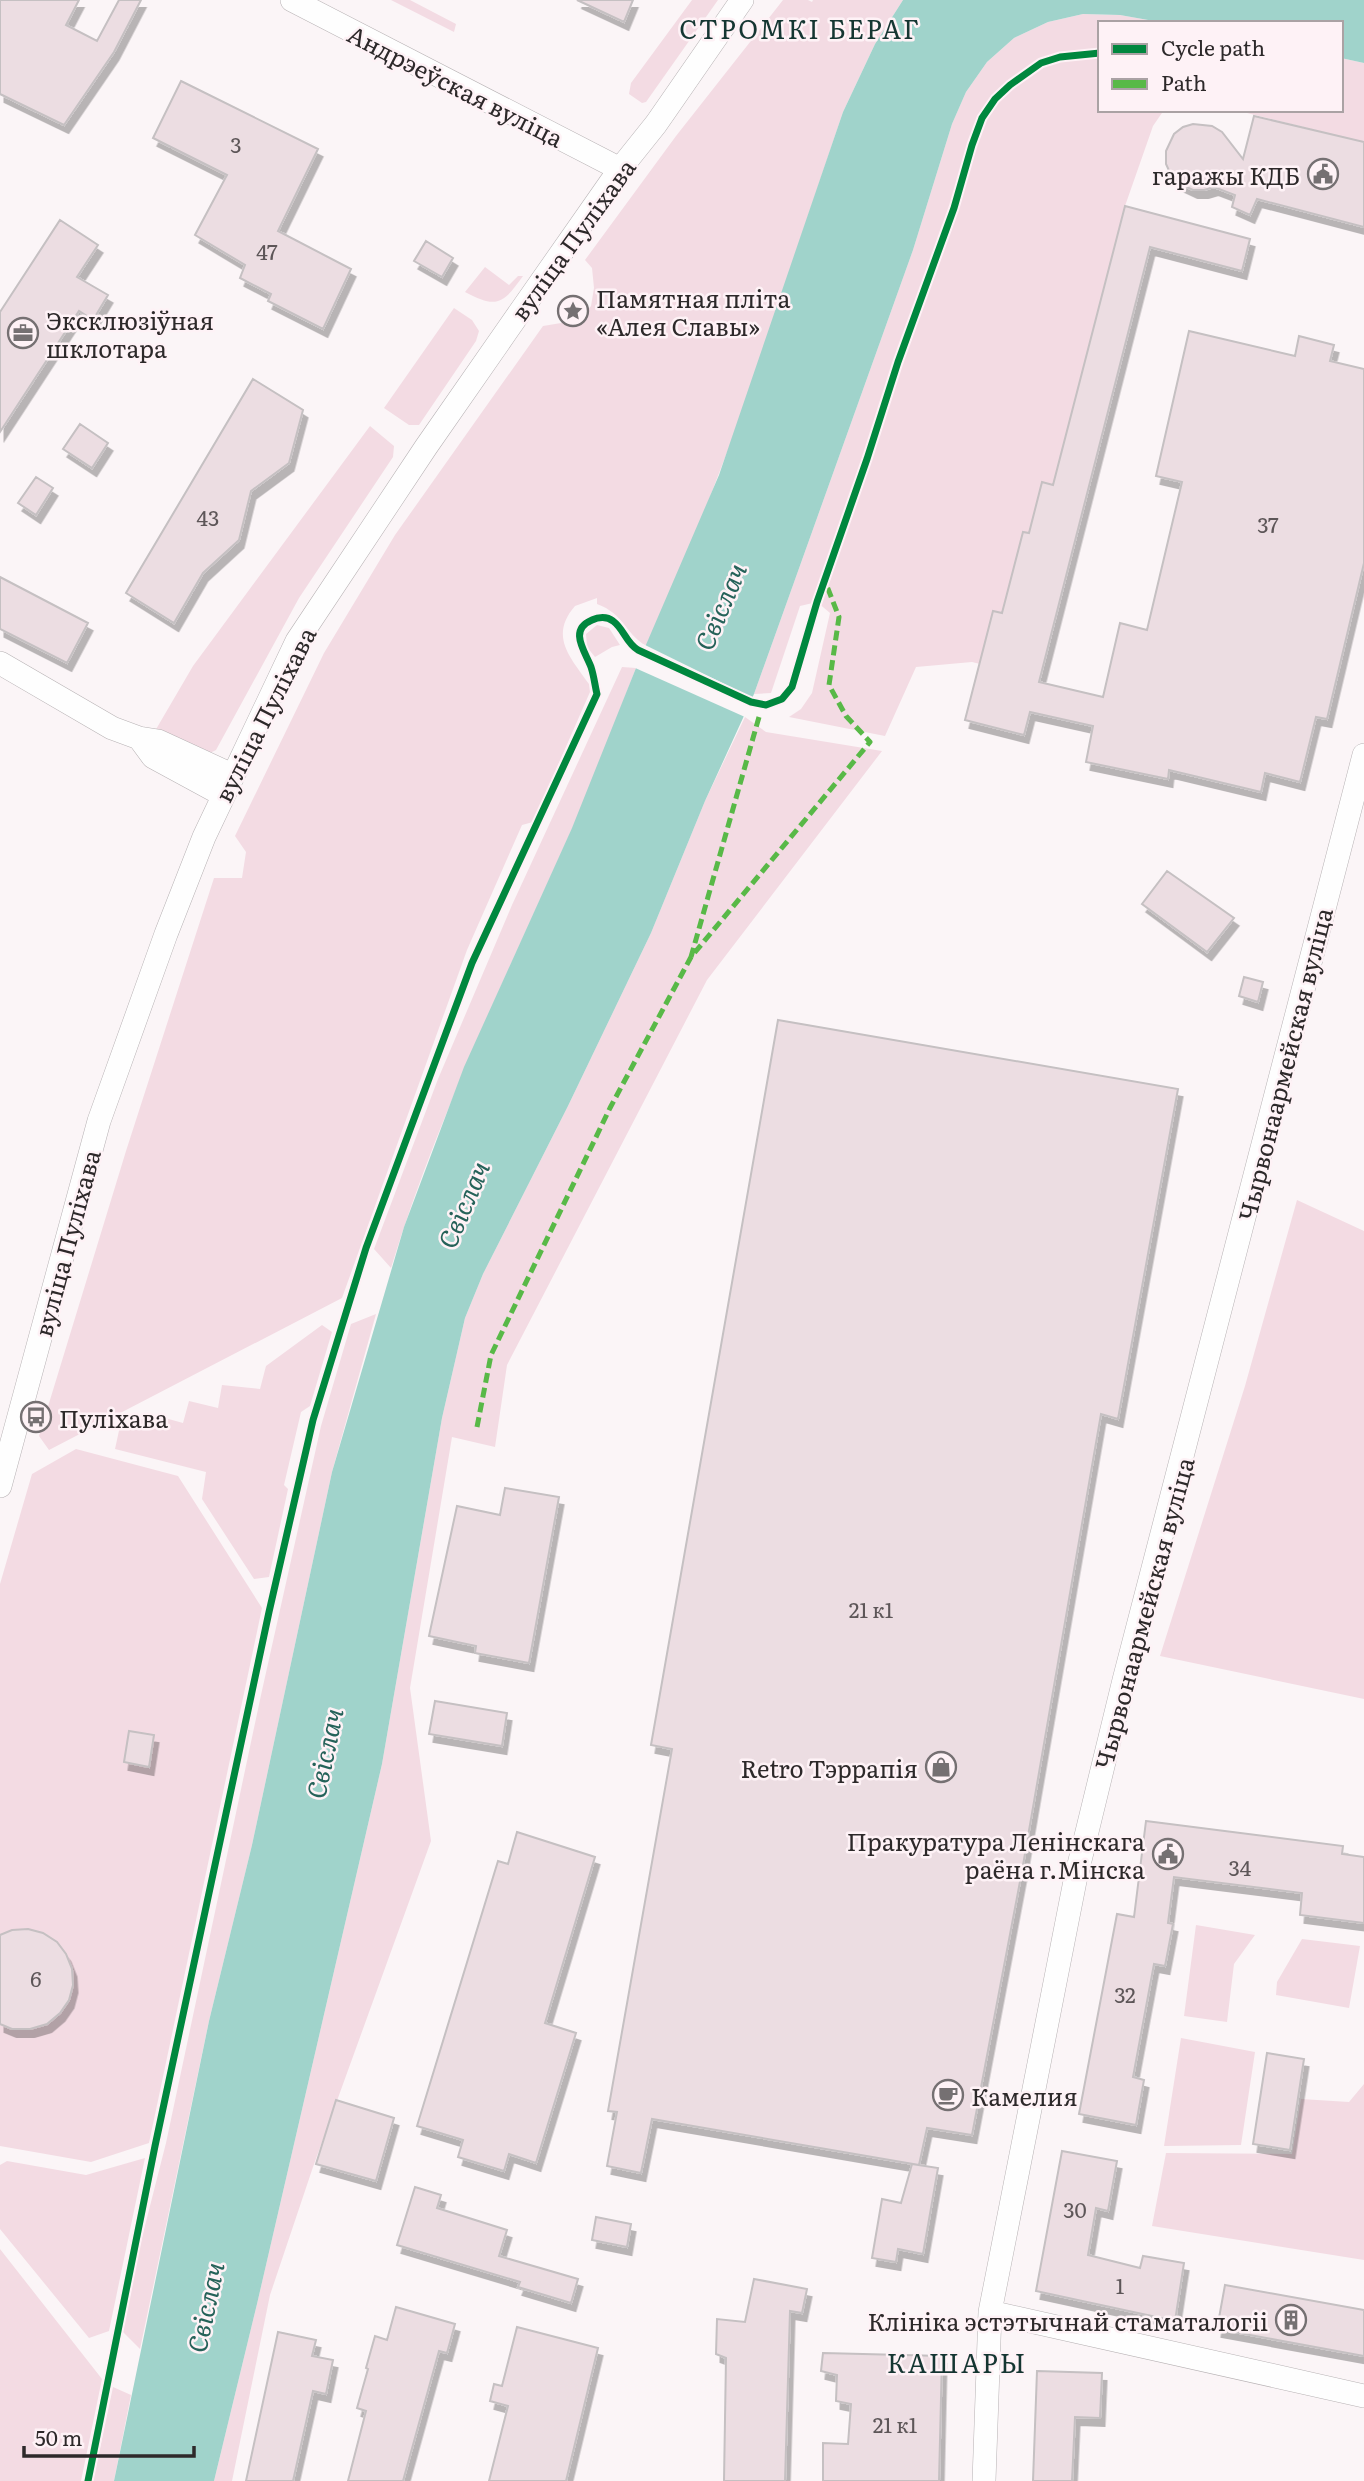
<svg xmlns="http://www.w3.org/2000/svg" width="1364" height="2481" font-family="Literata,serif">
	<defs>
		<filter id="shadow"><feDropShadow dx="4.5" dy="8" stdDeviation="0" flood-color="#0004"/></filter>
	</defs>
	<rect width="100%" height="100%" fill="#fbf5f7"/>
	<path fill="#f3dbe3" d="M391,0h19l46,24 -2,8z
		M692,0h26l-72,102 -4,1 -13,-9 2,-11z
		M783,0h25l4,2 1,-2h90l-28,44 -32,68 -104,309 -36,94 -57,131c-22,-14 -22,-32 -49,-42v-6l-22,8c-26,30 -5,51 14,78l1,8 -57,130 -11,3 -55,125 -125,348 -293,152 -10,-14 87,-285 88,-273h28l4,-26 -11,-16 89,-183 71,-118 148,-209 36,-6 12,-14 3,-18 -2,-20 -7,-8 91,-124z
		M1083,14l37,1 45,8h-65v87h64l-11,16 -28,80 -72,279 -24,48 -6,-1 -21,81 -9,-2 -13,53 -8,-2 -56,5 -31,69 -96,-19 12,-8 11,-16 18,-80 -13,-11 -17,4 -29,87 -17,1 159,-444 39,-126 14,-32 21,-30 27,-24 34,-16z
		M1341,58l23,5v79l-129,-32h106z
		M485,267l24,18 9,-9h5c-20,28 -26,33 -58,16z
		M454,308l18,12 7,11 -3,10 -57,84h-10l-25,-17z
		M370,426l24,20 -1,11 -94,141 -83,152 -6,3 -55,-22 38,-65z
		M597,625l12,3 11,17 -8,2 -17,10 -8,-10 -1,-13z
		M622,667l14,1c-21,54 -41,110 -65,163 -64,144 -134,286 -180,437l-17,-19 64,-170 74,-174z
		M745,717l21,15 116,19 -175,229 -200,385 -12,82 -43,-10 -42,251 21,153 -118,326 -43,128 -38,186h-18l43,-177 125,-540 60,-346 23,-100 18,-44 85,-168 83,-173 54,-132z
		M1297,1200l67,31v468l-204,-43 85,-270z
		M376,1314l-44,158 -80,373 -43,176 -69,328 -21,-21 47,-185 95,-448 60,-269 30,-102z
		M322,1325l10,7 -22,74 -9,6 -17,73 4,4 -19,88 -15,2 -52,-80 4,-27 -91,-23 5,-23 34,-11 29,8 6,-22 29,7 4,-23 38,4 6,-23z
		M76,1449l102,27 84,132 -113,535 -58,19 -91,-16v-562l32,-110z
		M1196,1925l59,10 -21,29 -7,58 -43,-6z
		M1302,1939l58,7 -11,62 -73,-13 1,-13z
		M1181,2038l74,14 -14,93 -77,1z
		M1364,2084v176l-212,-34 14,-73 126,1 9,-55 48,3z
		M145,2158l-36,173 -20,7 -89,-109v-64l7,-4 79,14z
		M0,2249l102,130 -21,102h-81z
		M113,2387l18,8 -17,86h-21z"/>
	<path fill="#a0d3cb" d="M903,0h461v63l-23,-5v-35h-176l-45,-8 -37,-1 -35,8 -34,16 -27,24 -21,30 -14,32 -39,126 -159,444 -49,107 -54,132 -83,173 -85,168 -18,44 -23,100 -60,346 -125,540 -43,177h-100l95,-460 43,-176 80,-373 72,-245 60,-160 108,-239 64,-160 83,-193 124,-363 32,-68z"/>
	<path fill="#fbf5f7" d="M643,644l110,54 -8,19 -112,-50z"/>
	<path fill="#ecdde2" stroke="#c5c0c2" stroke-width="2" filter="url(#shadow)" d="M0,0h79l-13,25 31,16 22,-41h22l-27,52 -50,73 -64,-31z
		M577,0h56l-9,22z
		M181,81l137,68 -40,82 73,38 -28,60 -55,-28 3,-7 -31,-16 5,-13 -50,-30 32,-60 -74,-37z
		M1254,116l110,26v85l-107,-28 -7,16 -18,-8 3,-12 -21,-8 -10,3h-11l-13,-6 -9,-9 -5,-11v-13l8,-17 9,-7 10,-3 19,2 10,6 21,27z
		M1125,206l125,33 -8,32 -92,-24 -111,435 64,15 17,-74 27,7 35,-148 -26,-6 33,-145 106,25 4,-20 35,9 -4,16 34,8v194l-37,156 -11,-2 -16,65 -35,-9 -4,19 -92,-22 -1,9 -82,-17 7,-36 -63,-14 -6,23 -59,-15 28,-109 9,2 21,-81 6,1 13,-51 11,3z
		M60,220l38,25 -21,32 31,18 -15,25 -14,-9 -79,121v-120z
		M426,241l27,17 -11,19 -28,-16z
		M253,379l50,31 -14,53 -38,28 -12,49 -36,33 -29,50 -48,-30z
		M80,424l28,19 -16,25 -29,-19z
		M36,477l17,11 -17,27 -18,-12z
		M0,577l88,46 -21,40 -67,-34z
		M1167,871l67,47 -27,34 -65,-48z
		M1244,977l19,5 -5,20 -19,-6z
		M778,1020l400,69 -60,330 -17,-5 -79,457 -50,264 -45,-7 -8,37 -267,-46 -11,54 -34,-7 10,-54 -9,-1 64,-362 -21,-4z
		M505,1488l54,9 -30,166 -54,-10 1,-7 -47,-10 28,-130 43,9z
		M435,1701l72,12 -5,33 -73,-12z
		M129,1731l25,4 -5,32 -25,-5z
		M1146,1821l197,25 -1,8 22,3v66l-64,-8 2,-22 -128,-16 -6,46 5,1 -8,42 -11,-2 -21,113 11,3 -8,45 -57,-11 38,-200 17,3z
		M517,1832l78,25 -50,166 31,10 -40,130 -27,-9 -5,17 -46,-14 5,-17 -46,-14 81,-265 10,3z
		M28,1929l15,4 14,9 9,12 6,15 1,16 -4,15 -9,13 -13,11 -17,5h-18l-12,-5v-89l12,-5z
		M1267,2053l37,6 -14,91 -37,-6z
		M336,2100l58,18 -18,63 -60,-17z
		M1062,2151l55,10 -9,50 -12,-3 -8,47 52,13 3,-12 41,7 -9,58 -139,-30z
		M912,2164l26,4 -15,86 -25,-5 -2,13 -24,-4 10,-59 19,4z
		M415,2187l26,8 -4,13 70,22 -8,26 79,23 -7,24 -53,-16 2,-5 -123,-37z
		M596,2217l35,7 -4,23 -35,-7z
		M754,2279l53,10 -5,24 -12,-2 -5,170h-61l2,-123 -10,-4 1,-35 28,3z
		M1225,2285l139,25v46l-147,-27z
		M396,2307l59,17 -8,29 -8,-2 -36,130h-55l18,-70 -9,-3 11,-39 -2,-1 9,-32 12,4z
		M517,2327l81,21 -32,133h-77l19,-75 -18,-5 4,-17 8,2z
		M278,2332l38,8 -4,16 21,4 -7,34 -13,-3 -20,90h-47z
		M823,2353l119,3 -3,125h-116v-38l25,1 3,-40 -15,-3 1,-26 -16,-4z
		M1037,2371l65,2 -2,45 -25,-1 -3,64h-39z"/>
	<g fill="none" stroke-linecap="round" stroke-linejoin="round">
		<g stroke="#b7b2b4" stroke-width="24">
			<path id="minor" d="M292,0l328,169
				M0,663l112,65 27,10 19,3 74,34
				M139,738l14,19 70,38
				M0,1486l99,-365 67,-187 38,-97 93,-196 129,-194 80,-115 114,-163 36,-45 86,-124
				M990,2312l374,84
				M984,2481l6,-169 85,-431 49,-201 240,-925"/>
		</g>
		<use href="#minor" stroke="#fefefe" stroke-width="23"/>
		<path stroke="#58b947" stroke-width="5" stroke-dasharray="10 5" stroke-linecap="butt" d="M759,717l-68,240 179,-215 -24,-26 -17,-31 10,-68 -14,-36
			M477,1427l14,-72 119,-247 81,-151"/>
		<g stroke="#fef2f6" stroke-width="11">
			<path id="cycleway" d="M88,2481l67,-335 114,-534 44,-192 53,-172 106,-285 125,-269c-2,-8 -3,-18 -6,-27 -6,-16 -23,-37 1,-47 6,-3 15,-4 21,1 11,8 13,22 25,29l113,52 15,3 16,-6 10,-12 25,-85 50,-143 31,-97 56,-154 18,-63 10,-27 13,-19 15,-14 31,-22 19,-6 40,-4"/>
		</g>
		<use href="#cycleway" stroke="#00873e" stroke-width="7"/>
	</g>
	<defs>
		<g id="civic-ring" transform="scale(1.575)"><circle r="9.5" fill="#fef2f6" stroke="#757072" stroke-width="1.5"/><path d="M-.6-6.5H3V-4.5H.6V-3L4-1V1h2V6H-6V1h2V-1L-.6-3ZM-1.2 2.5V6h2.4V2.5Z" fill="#757072"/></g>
		<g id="sight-ring" transform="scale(1.575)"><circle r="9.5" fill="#fef2f6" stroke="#757072" stroke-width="1.5"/><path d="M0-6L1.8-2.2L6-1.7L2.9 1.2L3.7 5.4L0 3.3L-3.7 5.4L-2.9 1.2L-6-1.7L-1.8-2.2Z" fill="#757072"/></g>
		<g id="office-ring" transform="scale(1.575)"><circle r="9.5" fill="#fef2f6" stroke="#757072" stroke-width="1.5"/><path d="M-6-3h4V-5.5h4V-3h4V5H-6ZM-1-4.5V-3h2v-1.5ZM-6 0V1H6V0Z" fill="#757072"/></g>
		<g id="bus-ring" transform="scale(1.575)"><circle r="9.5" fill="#fef2f6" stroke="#757072" stroke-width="1.5"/><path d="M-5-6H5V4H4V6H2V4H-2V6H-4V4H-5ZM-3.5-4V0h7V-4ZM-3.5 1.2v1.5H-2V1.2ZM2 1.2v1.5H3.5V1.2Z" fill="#757072"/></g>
		<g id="shop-ring" transform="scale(1.575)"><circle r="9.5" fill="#fef2f6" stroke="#757072" stroke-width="1.5"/><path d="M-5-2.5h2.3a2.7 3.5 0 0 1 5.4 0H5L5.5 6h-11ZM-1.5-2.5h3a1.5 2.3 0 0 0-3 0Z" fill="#757072"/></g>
		<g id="cafe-ring" transform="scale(1.575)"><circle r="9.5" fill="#fef2f6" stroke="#757072" stroke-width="1.5"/><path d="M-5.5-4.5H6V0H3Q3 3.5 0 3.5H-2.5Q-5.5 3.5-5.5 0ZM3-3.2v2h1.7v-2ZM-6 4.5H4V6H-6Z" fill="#757072"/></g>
		<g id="building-ring" transform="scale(1.575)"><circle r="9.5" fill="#fef2f6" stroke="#757072" stroke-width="1.5"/><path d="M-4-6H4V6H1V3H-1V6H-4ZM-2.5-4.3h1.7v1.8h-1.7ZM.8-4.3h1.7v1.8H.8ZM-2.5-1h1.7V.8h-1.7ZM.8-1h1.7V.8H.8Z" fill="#757072"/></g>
	</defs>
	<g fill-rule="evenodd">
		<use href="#civic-ring" x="1323" y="174"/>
		<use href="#sight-ring" x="573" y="311"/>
		<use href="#office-ring" x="23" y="333"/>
		<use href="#bus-ring" x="36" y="1417"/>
		<use href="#shop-ring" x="941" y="1767"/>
		<use href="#civic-ring" x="1168" y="1854"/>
		<use href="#cafe-ring" x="948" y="2095"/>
		<use href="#building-ring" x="1291" y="2320"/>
	</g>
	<g text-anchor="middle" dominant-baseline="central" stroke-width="5" stroke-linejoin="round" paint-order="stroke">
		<g font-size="21" fill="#5d5658">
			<text x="236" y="143">3</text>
			<text x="267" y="250">47</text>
			<text x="208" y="516">43</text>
			<text x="1268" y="523">37</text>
			<text x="871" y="1608">21 к1</text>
			<text x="1240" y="1866">34</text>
			<text x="36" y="1977">6</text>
			<text x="1125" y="1993">32</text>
			<text x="1075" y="2208">30</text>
			<text x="1120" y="2284">1</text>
			<text x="895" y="2423">21 к1</text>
		</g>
		<g font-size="24" fill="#2d292a" stroke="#fef2f6">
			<text transform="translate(456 85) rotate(27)">Андрэеўская вуліца</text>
			<text transform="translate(572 239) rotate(-54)">вуліца Пуліхава</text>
			<text transform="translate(264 714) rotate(-63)">вуліца Пуліхава</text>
			<text transform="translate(1284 1064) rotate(-76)">Чырвонаармейская вуліца</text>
			<text transform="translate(66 1243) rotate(-75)">вуліца Пуліхава</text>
			<text transform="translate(1143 1613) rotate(-75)">Чырвонаармейская вуліца</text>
		</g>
		<g font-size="24" fill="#2d292a" stroke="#fef2f6" text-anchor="end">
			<text x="1300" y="174">гаражы КДБ</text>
			<text x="596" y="297" text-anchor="start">Памятная пліта<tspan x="596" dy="28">«Алея Славы»</tspan></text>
			<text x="46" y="319" text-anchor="start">Эксклюзіўная<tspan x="46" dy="28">шклотара</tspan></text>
			<text x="59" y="1417" text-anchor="start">Пуліхава</text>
			<text x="918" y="1767">Retro Тэррапія</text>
			<text x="1145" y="1840">Пракуратура Ленінскага<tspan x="1145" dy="28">раёна г.Мінска</tspan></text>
			<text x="971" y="2095" text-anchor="start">Камелия</text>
			<text x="1268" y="2320">Клініка эстэтычнай стаматалогіі</text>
		</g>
		<g font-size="26" letter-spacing="2" fill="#153632" stroke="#fef2f6">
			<text x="800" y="27">СТРОМКІ БЕРАГ</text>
			<text x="957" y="2361">КАШАРЫ</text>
		</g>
		<g font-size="26" font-style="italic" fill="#256259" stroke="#fef2f6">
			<text transform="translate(719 606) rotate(-67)">Свіслач</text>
			<text transform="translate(462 1204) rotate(-67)">Свіслач</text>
			<text transform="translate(323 1753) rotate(-78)">Свіслач</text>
			<text transform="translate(204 2307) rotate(-78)">Свіслач</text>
		</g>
	</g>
	<rect x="1098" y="21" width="245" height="91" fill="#fef2f6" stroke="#aaa2a4" stroke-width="2"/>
	<rect x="1112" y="44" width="35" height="10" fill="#00873e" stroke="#aaa2a4" stroke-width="2"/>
	<text x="1161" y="56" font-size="21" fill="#2d292a">Cycle path</text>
	<rect x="1112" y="79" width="35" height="10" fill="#58b947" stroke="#aaa2a4" stroke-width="2"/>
	<text x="1161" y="91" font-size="21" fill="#2d292a">Path</text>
	<path d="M24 2446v10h170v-10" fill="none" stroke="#2d292a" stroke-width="3.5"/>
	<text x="35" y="2446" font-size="21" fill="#2d292a" stroke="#fef2f6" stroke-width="5" paint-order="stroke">50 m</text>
</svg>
